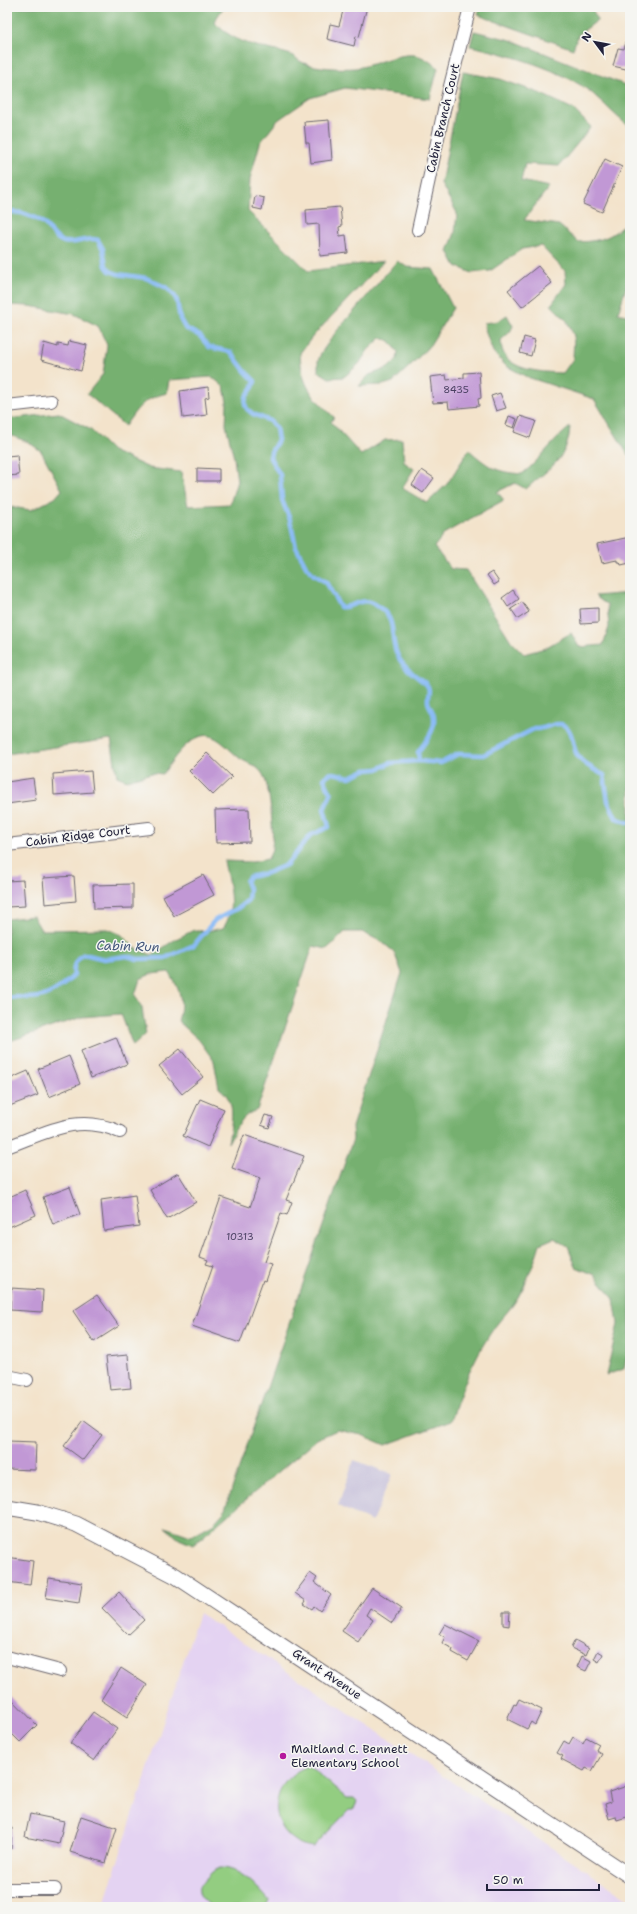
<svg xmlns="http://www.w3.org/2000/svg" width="637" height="1914" font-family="'Shantell Sans',sans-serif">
	<rect width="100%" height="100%" fill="#f6f6f2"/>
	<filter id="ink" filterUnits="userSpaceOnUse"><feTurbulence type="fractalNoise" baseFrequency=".025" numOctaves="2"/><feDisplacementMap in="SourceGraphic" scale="8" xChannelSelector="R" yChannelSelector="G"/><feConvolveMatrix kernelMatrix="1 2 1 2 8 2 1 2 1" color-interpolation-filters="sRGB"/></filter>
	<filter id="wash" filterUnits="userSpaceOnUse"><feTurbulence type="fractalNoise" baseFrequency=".012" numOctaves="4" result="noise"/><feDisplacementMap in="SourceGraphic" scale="16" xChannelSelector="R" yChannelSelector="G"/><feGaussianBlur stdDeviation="0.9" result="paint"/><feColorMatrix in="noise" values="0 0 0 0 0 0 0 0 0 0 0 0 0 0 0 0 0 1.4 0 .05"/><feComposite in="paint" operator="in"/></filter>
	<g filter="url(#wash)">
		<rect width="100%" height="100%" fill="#f3e3cb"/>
		<path fill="#e4d3f2" d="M199,1613l431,287v7h-527z"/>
		<path fill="#c6c0da" d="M354,1460l38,14 -20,48 -34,-16z"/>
		<path fill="#93cd81" stroke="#5a785e" d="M309,1766l38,32h7l3,3 -4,9h-4l-36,37c-5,-1 -13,-2 -17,-6 -32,-20 -22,-65 13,-75z
			M220,1868c20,0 34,16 47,30l2,3 -3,6h-54c-7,-6 -15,-11 -13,-21l13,-14z"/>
		<path fill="#76b06f" stroke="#4c6955" d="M7,7h219l-3,1 -9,14c22,23 46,24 74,32 6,1 10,7 16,9 12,5 37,6 51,5 19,-2 40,-15 60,-13 8,1 17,8 23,13l-8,31 -85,-11 -35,10 -32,22 -18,23 -10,36 -2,32 60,60 76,-10 -71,75 -13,17c2,34 11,42 34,64l-3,5 30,33 24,-15 17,-1 2,23 10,7 -12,19 25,15 20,-19 22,-34c20,17 26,22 53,24 18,-14 30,-33 48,-47 -2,33 -21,41 -44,62l-11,-6 -18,9 7,8 -59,33 -11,14 17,22 15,1 45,71 13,13 21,-6 26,-15 8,14 24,-2 6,-18 -2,-22 -12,-9 35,-3v749l-6,27 -18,6 12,-51 -4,-25 -19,-24 -19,-8 -8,-21 -14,-8 -14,6c-6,20 -15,44 -27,61 -8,10 -17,19 -23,29 -18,28 -29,56 -39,87l-66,24 -23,-10 -25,-5 -20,9 -124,106 -14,-6 -14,-12 26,9 23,-13 10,-11 129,-373 -1,-12 50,-154 -8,-21 -12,-10 -20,-10h-17l-18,17 -14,-3 -56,164c-16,5 -21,19 -29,33 3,-21 10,-41 -9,-55l-5,-27 -15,-21 -21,-19c6,-21 2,-31 -9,-49l-18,2 -11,5 -5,16 7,13 4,26 -13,12 -12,-32 -39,3 -75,25v-123l26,-3 8,14 67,-1 14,6 13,13 17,7 24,-16 18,-9 13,1 16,-3c14,-18 5,-46 1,-67l28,1 16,-3c1,-3 4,-7 4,-11 2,-15 -2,-64 -10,-75 -6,-9 -18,-10 -25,-17 -8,-7 -15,-15 -24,-19 -19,-9 -41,23 -50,37l-11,-1 -25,7 -10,-4 -6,-37 -104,15v-223l2,-1 2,-23 20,3 24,-12 7,-8 -21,-39 -13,-9 -21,-8v-15l52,-6 32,17 21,21 37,17 32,4 7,34 42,-2 7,-23 -3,-23 -8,-33 1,-23 -3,-15 -12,-10 -43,3 -2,13c-24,6 -28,13 -42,33l-38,-32 16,-20 4,-29 -9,-19 -24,-12 -45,-8 -22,-1z
			M480,7h111l7,13 -20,15 -5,14 -95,-34z
			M474,31l37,9 119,47v40c-14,-10 -24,-22 -37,-33 -27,-23 -88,-41 -123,-48z
			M463,72l37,7 39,14 34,16 18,18 -32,39 -34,-2 -4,17 28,6 -25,33 35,5 19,17c24,-1 38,-5 52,-26v59l-12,38 12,3v142l-36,-59 -67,-22 -21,-11 -13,-14 -7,-19 -2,-10 14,-2 9,-6 6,11 -3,6 -9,8c-1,31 39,32 62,33l10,-14 1,-23 -7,-15 -16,-16 15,-21 -1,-13 -24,-25 -19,3 -32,22 -18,2 -16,-7 -8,-15 7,-18 2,-20 -16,-29z
			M397,261l10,6 26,2 20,39 -23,37 -15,16 -22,21 -10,3 -24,1 10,-11 19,-7 9,-9 1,-7 -8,-11 -9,-3 -13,12 -9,14 -15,13 -15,1 -11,-7v-10l3,-8 15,-21z"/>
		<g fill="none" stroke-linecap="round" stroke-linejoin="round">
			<path stroke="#8abbf6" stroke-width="4.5" d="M7,210c5,3 9,2 15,3 6,2 14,5 20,9 9,6 11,17 22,20 13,3 22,-6 34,-2l5,9 3,17 4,5 8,3 28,4 21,10 7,7 3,6 3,18 5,9 15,8 9,11 22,5 14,19 10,10 -2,6 -7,10 -1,7 2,5 6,5 17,7 6,7 2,12 -7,12 -1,6 10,17 2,25 8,20 6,27 10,19 8,9 12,7 14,25c11,2 20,-10 32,-4 28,14 16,29 25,51 5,13 18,21 28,29 7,6 2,12 3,19 1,4 4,8 5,11 5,16 -7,27 -15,39l1,9
				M7,998c11,-2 22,1 32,-1 12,-2 28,-14 35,-22 -2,-10 2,-16 10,-21l20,5 23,-3 11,3 27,-1 29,-13 21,-25 23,-12 10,-8 1,-11 -3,-8 3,-4 18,-4 19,-8 25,-30 18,-8 -5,-18 7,-15 -7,-15c6,-11 17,-3 26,-2l15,-7 13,-1 12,-6 29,-2 22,2 17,-9 25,1 51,-26c10,1 22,-8 29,-4 11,5 9,21 14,30 5,9 18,15 27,20l4,26 8,17 14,5"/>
		</g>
		<g id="blocks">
			<path fill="#c198d5" d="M344,7h23l-8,30 -3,-1 -2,10 -27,-7 3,-15 9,2z
				M630,26v44l-17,-4 5,-18 6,1z
				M329,120l3,40 -21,3 -2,-20h-3l-2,-21z
				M605,159l17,8 -20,45 -19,-8z
				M255,196l9,2 -2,12 -9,-2z
				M340,207l2,19 -3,1 1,9 6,-1 2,18 -28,3 -1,-32 -12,1 -1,-15z
				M538,266l14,17 -30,24 -14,-17z
				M524,337l11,3 -4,16 -11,-3z
				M69,341l18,4 -6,26 -40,-11 3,-17 14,4v-3l10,2z
				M479,372l2,26 -3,1 1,7 -30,3 -1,-7 -15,1 -3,-26 16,-2 1,5 17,-2v-5z
				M208,387l1,10 -4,1 2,17 -24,3 -3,-27z
				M500,393l6,15 -10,3 -5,-15z
				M509,416l8,3 -3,9 -8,-3z
				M520,416l16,5 -6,17 -16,-6z
				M17,455l2,20 -12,1v-20z
				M197,468l22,1v12h-22z
				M422,470l12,8 -11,15 -11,-8z
				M630,537v26l-9,2 -1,-3h-3v-2l-15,3 -5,-19z
				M492,572l7,10 -5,3 -7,-10z
				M513,590l6,9 -11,8 -6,-9z
				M522,602l7,10 -11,7 -7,-10z
				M598,608v15l-17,1 -1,-15z
				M207,753l25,24 -19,18 -24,-24z
				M91,771l2,21 -39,3 -1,-21z
				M33,778l3,22 -29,4v-22z
				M249,809l1,33 -34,1 -1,-33z
				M203,875l11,20 -40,21 -11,-20z
				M74,876l2,25 -31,3 -2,-26z
				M23,880l2,26 -18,1v-26z
				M133,884v24l-39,1 -1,-24z
				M116,1037l11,27 -36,14 -10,-27z
				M180,1049l23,28 -21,17 -23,-28z
				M69,1056l11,28 -31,13 -11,-28z
				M28,1071l10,24 -31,12v-27z
				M200,1099l24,10 -16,38 -25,-11z
				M265,1115l8,2 -4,11 -8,-3z
				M244,1135l60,21 -18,44 6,2 -5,13 -6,-2 -17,49 7,2 -6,17 -2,-1 -23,63 -48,-17 21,-60 -7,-2 2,-4 -8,-3 21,-60 29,10 10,-29 -28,-10z
				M178,1173l18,29 -29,17 -17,-29z
				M70,1187l10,27 -27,11 -10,-28z
				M25,1190l11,25 -27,12 -2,-5v-24z
				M135,1195l4,31 -35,5 -3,-31z
				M11,1288l32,2 -1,22 -32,-2z
				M97,1295l22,31 -25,16 -21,-31z
				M128,1355l3,33 -21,2 -4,-33z
				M83,1421l19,14 -19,25 -19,-14z
				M8,1441l28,1 -1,28 -28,-1z
				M7,1557l26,4 -3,24 -23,-3z
				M310,1573l7,5 -3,4 17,13 -11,16 -6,-5 -2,3 -8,-5 2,-3 -11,-8z
				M49,1578l33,5 -3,20 -33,-5z
				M372,1588l30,20 -10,15 -22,-15 -4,7 7,5 -15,22 -16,-11z
				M119,1592l25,28 -16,15 -26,-27z
				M503,1612h7l-1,14 -6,-1z
				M445,1624l34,17 -11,20 -16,-9 1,-3 -11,-6 3,-6 -6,-3z
				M575,1640l14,8 -3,7 -15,-7z
				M598,1651l5,3 -4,8 -5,-3z
				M582,1656l9,5 -5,10 -9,-4z
				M121,1668l26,17 -20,32 -26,-17z
				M10,1697l27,28 -17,17 -13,-13v-30z
				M519,1699l23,11 -7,15 -4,-3 -4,7 -20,-10 7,-15 2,1z
				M93,1712l24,17 -23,32 -24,-18z
				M573,1737l10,6 3,-6 13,7 -3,6 6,4 -10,17 -6,-3 -2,3 -23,-12 2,-3 -6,-3 7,-12 5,3z
				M630,1785v31l-13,4 -1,-3 -7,2 -4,-15 6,-2 -2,-10z
				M30,1814l34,7 -5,23 -34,-7z
				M81,1816l36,12 -11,35 -36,-11z
				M7,1827l5,1 -1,21h-4z"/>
		</g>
	</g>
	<g filter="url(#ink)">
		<use href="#blocks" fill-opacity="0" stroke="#6b666d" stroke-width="1"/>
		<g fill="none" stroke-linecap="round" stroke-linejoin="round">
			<g stroke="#6b666d" stroke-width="14">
				<path id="minor" d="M418,230l26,-120 26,-103
					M7,406l44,-5
					M7,845l142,-17
					M7,1147c41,-15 70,-34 113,-15
					M7,1376l20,4
					M7,1657l53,14
					M7,1889h48"/>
			</g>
			<g stroke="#6b666d" stroke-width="17">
				<path id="tertiary" d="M7,1507l30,5 39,12 100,52 454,300"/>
			</g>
			<use href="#minor" stroke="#fff" stroke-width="12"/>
			<use href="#tertiary" stroke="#fff" stroke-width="15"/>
		</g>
	</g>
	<circle fill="#b5179e" stroke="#f6f6f2" stroke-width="1.5" cx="283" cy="1756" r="4"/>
	<g text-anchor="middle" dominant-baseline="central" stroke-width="3" stroke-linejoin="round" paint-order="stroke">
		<g font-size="10" fill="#4a4062">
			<text x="456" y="389">8435</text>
			<text x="240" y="1236">10313</text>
		</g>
		<g font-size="12" fill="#22223b" stroke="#f6f6f2">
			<text transform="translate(443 118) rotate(-77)">Cabin Branch Court</text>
			<text transform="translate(78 836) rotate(-7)">Cabin Ridge Court</text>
			<text transform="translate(327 1674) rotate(34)">Grant Avenue</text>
		</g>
		<g font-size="12" fill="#22223b" stroke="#f6f6f2" text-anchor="start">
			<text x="291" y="1749">Maitland C. Bennett<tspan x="291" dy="14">Elementary School</tspan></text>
		</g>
		<g font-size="13" font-style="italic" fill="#46587c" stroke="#f6f6f2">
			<text transform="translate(128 946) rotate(2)">Cabin Run</text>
		</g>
	</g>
	<rect width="637" height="1914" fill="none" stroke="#f6f6f2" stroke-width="24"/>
	<g transform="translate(595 42) rotate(302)" stroke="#f6f6f2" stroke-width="3" paint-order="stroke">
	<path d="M0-3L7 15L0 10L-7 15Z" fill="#22223b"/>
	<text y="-6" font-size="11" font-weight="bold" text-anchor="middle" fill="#22223b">N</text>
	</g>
	<path d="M487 1884v6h112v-6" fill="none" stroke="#22223b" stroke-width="2"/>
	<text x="493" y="1884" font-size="12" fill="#22223b" stroke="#f6f6f2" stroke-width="3" paint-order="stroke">50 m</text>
</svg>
